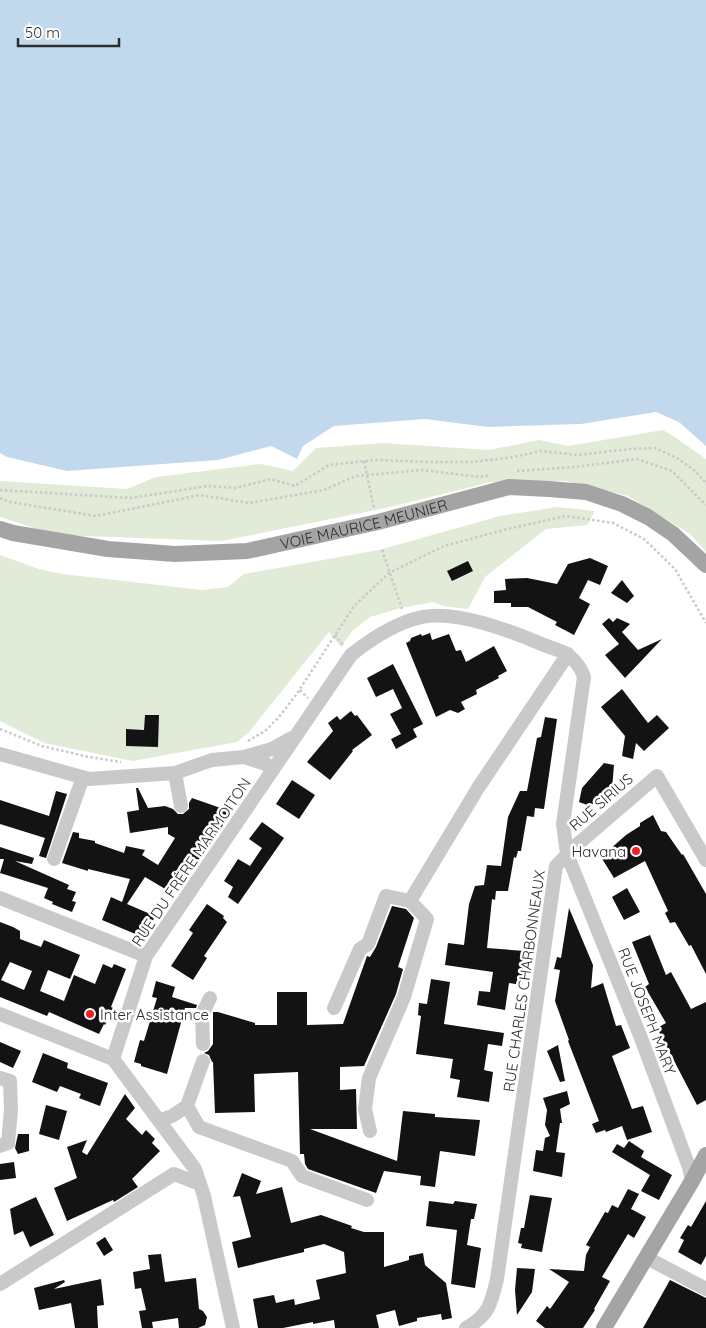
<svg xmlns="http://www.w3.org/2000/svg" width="706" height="1328" font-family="Quicksand,sans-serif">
	<rect width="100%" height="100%" fill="#fff"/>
	<path fill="#e1ebd7" d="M663,430l13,8 30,21v93l-16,-18 -62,-38 -62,-15 -75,1 -101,25 -168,34 -166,-6 -56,-18v-36l127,8 29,-12 105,-13 32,7 23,-23 67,-5 106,7 50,-10 29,6z
		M557,507l38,4 -8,14 -41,4 -61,48 -17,32 -25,-3 -10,-4 -32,6 -31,9 -18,14 -11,16 -12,-15 -80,100 -12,10 -104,19 -89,-18 -44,-22v-166l39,14 23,5 140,16 26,-3 16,-13 135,-24 121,-34z"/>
	<path fill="#c2d9ed" d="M0,0h706v446l-27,-24 -23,-10 -75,12 -93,3 -63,-8 -91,7 -31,20 -6,13 -26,-13 -53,14 -151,11 -60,-14 -7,-4z"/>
	<path fill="#131313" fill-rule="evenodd" d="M590,558l18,8 -8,19 -12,-5 -9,18 11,6 -16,31 -19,-10 2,-3 -29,-15h-17v-4h-17v-12l12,-1 -1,-11 22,-1 30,6 11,-20z
		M468,561l5,10 -21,10 -5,-10z
		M622,580l12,16 -7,7 -16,-10z
		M609,618l4,4 4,-4 13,6 -8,8 16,18 24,-11 -37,39 -20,-23 14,-11 -17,-20z
		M430,633l2,7 17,-6 7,17 5,-1 5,12 28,-16 13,25 -9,5 1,2 -23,12 1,4 -16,8 4,7 -7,4 -8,-3 -14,7 -30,-74 4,-2 1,-3 10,-4 1,2z
		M393,664l30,60 -10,5 4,8 -21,12 -5,-10 10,-5 -11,-20 12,-6 -9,-19 -17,8 -9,-19z
		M622,689l26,34 9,-8 12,13 -25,23 -8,-8 -3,16 -11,-3 3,-20 -24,-29z
		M351,711l4,5 2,-1 15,20 -20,15 1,1 -23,29 -23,-18 26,-31 -5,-8 9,-7 3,4z
		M145,715h14l-1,32 -32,-1v-17l18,1z
		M545,717l12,2 -13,90 -9,-1 -1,9 -7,-1 -6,35h-3l-2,7 -2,-1 -6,34h-12l-1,9 -3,-1 -5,49 38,3 -3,34 -13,-2 -4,27 -28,-5 2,-14 11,1 3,-20 -48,-7 3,-22 16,2 5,-41 6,-18 9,-1 3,-20 14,1 7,-49 12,-26h7l10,-53 4,-1z
		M604,763l10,2 -2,24 -22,17 -11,-4 3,-14z
		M292,780l23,15 -16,24 -23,-15z
		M136,788h2l10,20 17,-2 8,3 5,5h5l6,-5v-6l3,-5 40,14 -41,59 -4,-2 -15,24 -27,-16 -18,27 28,12 -10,22 -43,-18 9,-23 11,5 8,-23 -42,-10v2l-26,-8 11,-31 6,1v5l16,3v2l29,10 2,-7 19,4 -3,5 16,10 17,-27 -7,-4v-7l-38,6 -3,-21 12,-2z
		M56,791l11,3 -21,64 -7,-2 6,-18 -45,-14v-24l49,16z
		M653,815l8,16 5,1 16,23 1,-1 23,40v80l-15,-29 -2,1 -14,-24 -5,1 -5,-10 3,-2 -23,-50 -31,17 -13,-21 25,-22 14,-9v-3z
		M262,822l22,16 -46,66 -10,-7 5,-10 -9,-6 14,-22 12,7 12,-18 -13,-9z
		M0,847l34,11 -2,6 -17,-3 54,24 -2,4 9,3 -4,9 4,1 -4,10 -20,-8 1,-2 -9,-4 4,-10 -48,-15 4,-14h-4z
		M627,888l13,24 -16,8 -12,-23z
		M207,904l17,12 -1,2 4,4 -23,34 3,2 -14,22 -22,-14 22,-33 -4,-3z
		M392,906l14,3 8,9 -16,49 5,2 -7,25 -32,72 -24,1v23l16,-1 1,40h-47l87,32 6,-50 32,3v3l45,3 -5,36 -35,-5 -5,36 -15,-2 1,-9 -37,-5 -8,22 -68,-24 -3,-5 -1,-10h-4l-2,-82 -44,2 1,38 -40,1 -2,-51h-1l-3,-7 -5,-2 4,-2 5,-7v-32h5l37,11v2h22v-33h30v33l36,-1 24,-68 3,1 6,-10z
		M569,908l24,57 -2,23 12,-5 13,43 5,-1 9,23 -18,8 20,53 11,-3 9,26 -25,8 -5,-14 -16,6 -1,-2 -9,3 -4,-9 7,-3 -31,-80 1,-1 -14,-39 5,-31 -6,-1 3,-12 4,1z
		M0,922l13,5 7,4v8l21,8 3,-7 36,15 -10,24 -22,-9 -8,21 24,10 10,-26 21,9 8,-20 9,4 2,-4 12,5 -15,38 2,1 -8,17 -1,-1 -5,10 -50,-22 -2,4 -47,-19zM10,962l22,9 -8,19 -23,-10z
		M650,935l16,40 5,-3 20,37 15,-7v98l-9,5 -40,-77 9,-5 -21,-36 4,-3 -17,-42z
		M431,979l19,3 -6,42 60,9 -2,13 -14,-2 -4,26 9,2 -4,30 -32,-5 3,-17 -10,-2 3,-19 -37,-5 5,-38 -3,-1 1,-12 8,1z
		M156,981l19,6 -3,10 25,8 -1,3h-11l-18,66 -26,-8v-2l-7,-2 6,-22 4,1 13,-43 -5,-1z
		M0,1042l21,9 -8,17 -13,-6z
		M558,1045l7,36 -5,1 -13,-31z
		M43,1053l25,10 -1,5 41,15 -8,23 -21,-8 2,-4 -21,-8 -3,6 -25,-10z
		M567,1091l3,13 -10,5 2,14h-2l-4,29 9,1 -3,24 -29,-6 3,-21 7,1 2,-13 5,-2 -5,-11 2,-15 -4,-12z
		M125,1094l10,14 -9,11 16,16 4,-5 9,9 -3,4 8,8 -28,28 6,8 -24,15 -1,-2 -46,21 -13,-33 23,-10 -10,-31 20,-7 -5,12 5,3z
		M46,1105l21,6 -8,29 -20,-6z
		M18,1134h11v17l-11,3 -3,-6z
		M629,1141l15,10 -3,6 31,18 -13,25 -18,-9 9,-16 -38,-23 5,-8 7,4z
		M14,1162l2,16 -16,2v-16z
		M242,1173l19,8 -5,13 26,-7 9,36 30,-8 31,11 -1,2 13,4h20v35l25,-7v-4l14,-3 2,12 21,18 6,35 -10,2 -1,-6 -24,4v3l-18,5 -4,-16 -19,5 3,13h-44l-1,-8 -21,4v-2l-30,6h-25l-5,-29 21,-4 2,8 18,-4 1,6 25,-6 -4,-19 30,-7 -2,-21 -20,-8 -20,5v3l-66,16 -6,-26 19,-5 -11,-41 -7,1z
		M628,1189l11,5 -8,15 15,8 -12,21 -6,-4 -26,43 8,4 -16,28 1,1 -12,18h-38l-9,-7 11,-15 3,3 19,-27 -20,-13 35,2 2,-16 4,-8 -4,-2 19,-33 3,1 4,-8 6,3z
		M530,1195l22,3 -10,54 -21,-4 1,-4 -4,-1 3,-15h3z
		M36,1197l18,38 -24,12 -7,-16 -9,4 -4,-26z
		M429,1201l24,3 2,-3 22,3 -3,15h-3l-4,26 14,3 -6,40 -24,-4 6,-54 -31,-4z
		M706,1201v55l-5,9 -23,-13 6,-12 -4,-2 8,-13 3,2z
		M105,1237l8,13 -9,6 -8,-13z
		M161,1254l4,28 31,-4 3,31 4,2 4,6 -2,8 -7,3h-19l-1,-10 -26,4 1,6h-11l-3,-17 7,-1 -5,-22 -6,1 -2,-17 17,-3 -2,-14z
		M517,1268l18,1 -3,23 -15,23 -2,-25z
		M101,1279l3,26 -7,1 1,22h-23l-4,-25 -32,7 -5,-22 30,-8 1,2 -11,7z
		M670,1280l36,18v30h-63z"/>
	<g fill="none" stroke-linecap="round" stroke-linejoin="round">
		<path stroke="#c9c9c9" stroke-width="2.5" stroke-dasharray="2.5 2.5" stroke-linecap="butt" d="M364,461l10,47
			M517,471l58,-4 62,-8 35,12 34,34
			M0,490l131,8 76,-12 28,2 36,-9 24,7 34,-21 46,-5 56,2h41l36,-4 33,-7 36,4 53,-6 25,-1 22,10 18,13 11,12
			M0,498l10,4 86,14 104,-21 49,8 75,-13 32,-14 66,-6 58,7 11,-2
			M382,550l20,59
			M335,635l9,11
			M300,690l8,8
			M0,729l42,17 47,11 32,5
			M248,741l17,-10 14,-14 17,-22 58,-89 35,-33 55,-27 63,-17 59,-13 47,7 31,16 31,30 31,54"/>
		<path stroke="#c9c9c9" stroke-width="14" d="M0,754l89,25 86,-6 37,-13 32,-3 22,7 6,7
			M244,757l28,-8 20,-11
			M175,773l6,33
			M54,859l29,-82
			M0,898l146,58
			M334,1008l26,-59 8,-5 18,-48 24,5 68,-113 90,-134
			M0,1014l113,45
			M203,1044l-1,-29 8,-17
			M0,1078l10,3 1,29 -3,33 -8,3
			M187,1106l12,21 93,34 10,15 65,24
			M159,1121l13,-5 15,-10 16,-45
			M370,1131l-5,-22 4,-31 35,-81 23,-78 -17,-18
			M647,1258l59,31
			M0,1284l174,-110 26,10
			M233,1328l-29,-132 -9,-27 -82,-110 33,-103 205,-301c21,-17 44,-32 71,-38 35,-7 89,14 122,28 7,3 18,5 24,10 8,6 13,13 16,22l-21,147 4,30 74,184 48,129 3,14
			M466,1328c23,-13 25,-24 31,-49l59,-413 23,-23 78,-67 49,84"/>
		<g stroke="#a4a4a4" stroke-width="16">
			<path id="s1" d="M0,529l13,4 95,16 67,5 72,-3 131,-29 131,-35 40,2 37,3 36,12 26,13 25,17 33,31"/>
			<path d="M604,1328l88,-147 14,-26"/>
		</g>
	</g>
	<g fill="#f12022" stroke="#fff" stroke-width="2">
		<circle cx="636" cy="851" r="5"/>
		<circle cx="90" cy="1014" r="5"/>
	</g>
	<g text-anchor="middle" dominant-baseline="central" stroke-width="5" stroke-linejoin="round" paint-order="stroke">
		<g font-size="15" fill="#2c2c2c" stroke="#fff">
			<text stroke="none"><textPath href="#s1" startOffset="369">VOIE MAURICE MEUNIER</textPath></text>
			<text transform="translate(601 802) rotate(-41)">RUE SIRIUS</text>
			<text transform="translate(191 862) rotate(-56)">RUE DU FRÈRE MARMOITON</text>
			<text transform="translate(524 981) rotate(-82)">RUE CHARLES CHARBONNEAUX</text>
			<text transform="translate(647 1011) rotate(69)">RUE JOSEPH MARY</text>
		</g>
		<g font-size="15" fill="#2c2c2c" stroke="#fff" text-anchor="end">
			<text x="626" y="851">Havana</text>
			<text x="100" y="1014" text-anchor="start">Inter Assistance</text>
		</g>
	</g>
	<path d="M18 38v8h101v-8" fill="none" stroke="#2c2c2c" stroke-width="2.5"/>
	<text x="25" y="38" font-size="15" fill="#2c2c2c" stroke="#ffffff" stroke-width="4" paint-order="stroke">50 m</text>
</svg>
